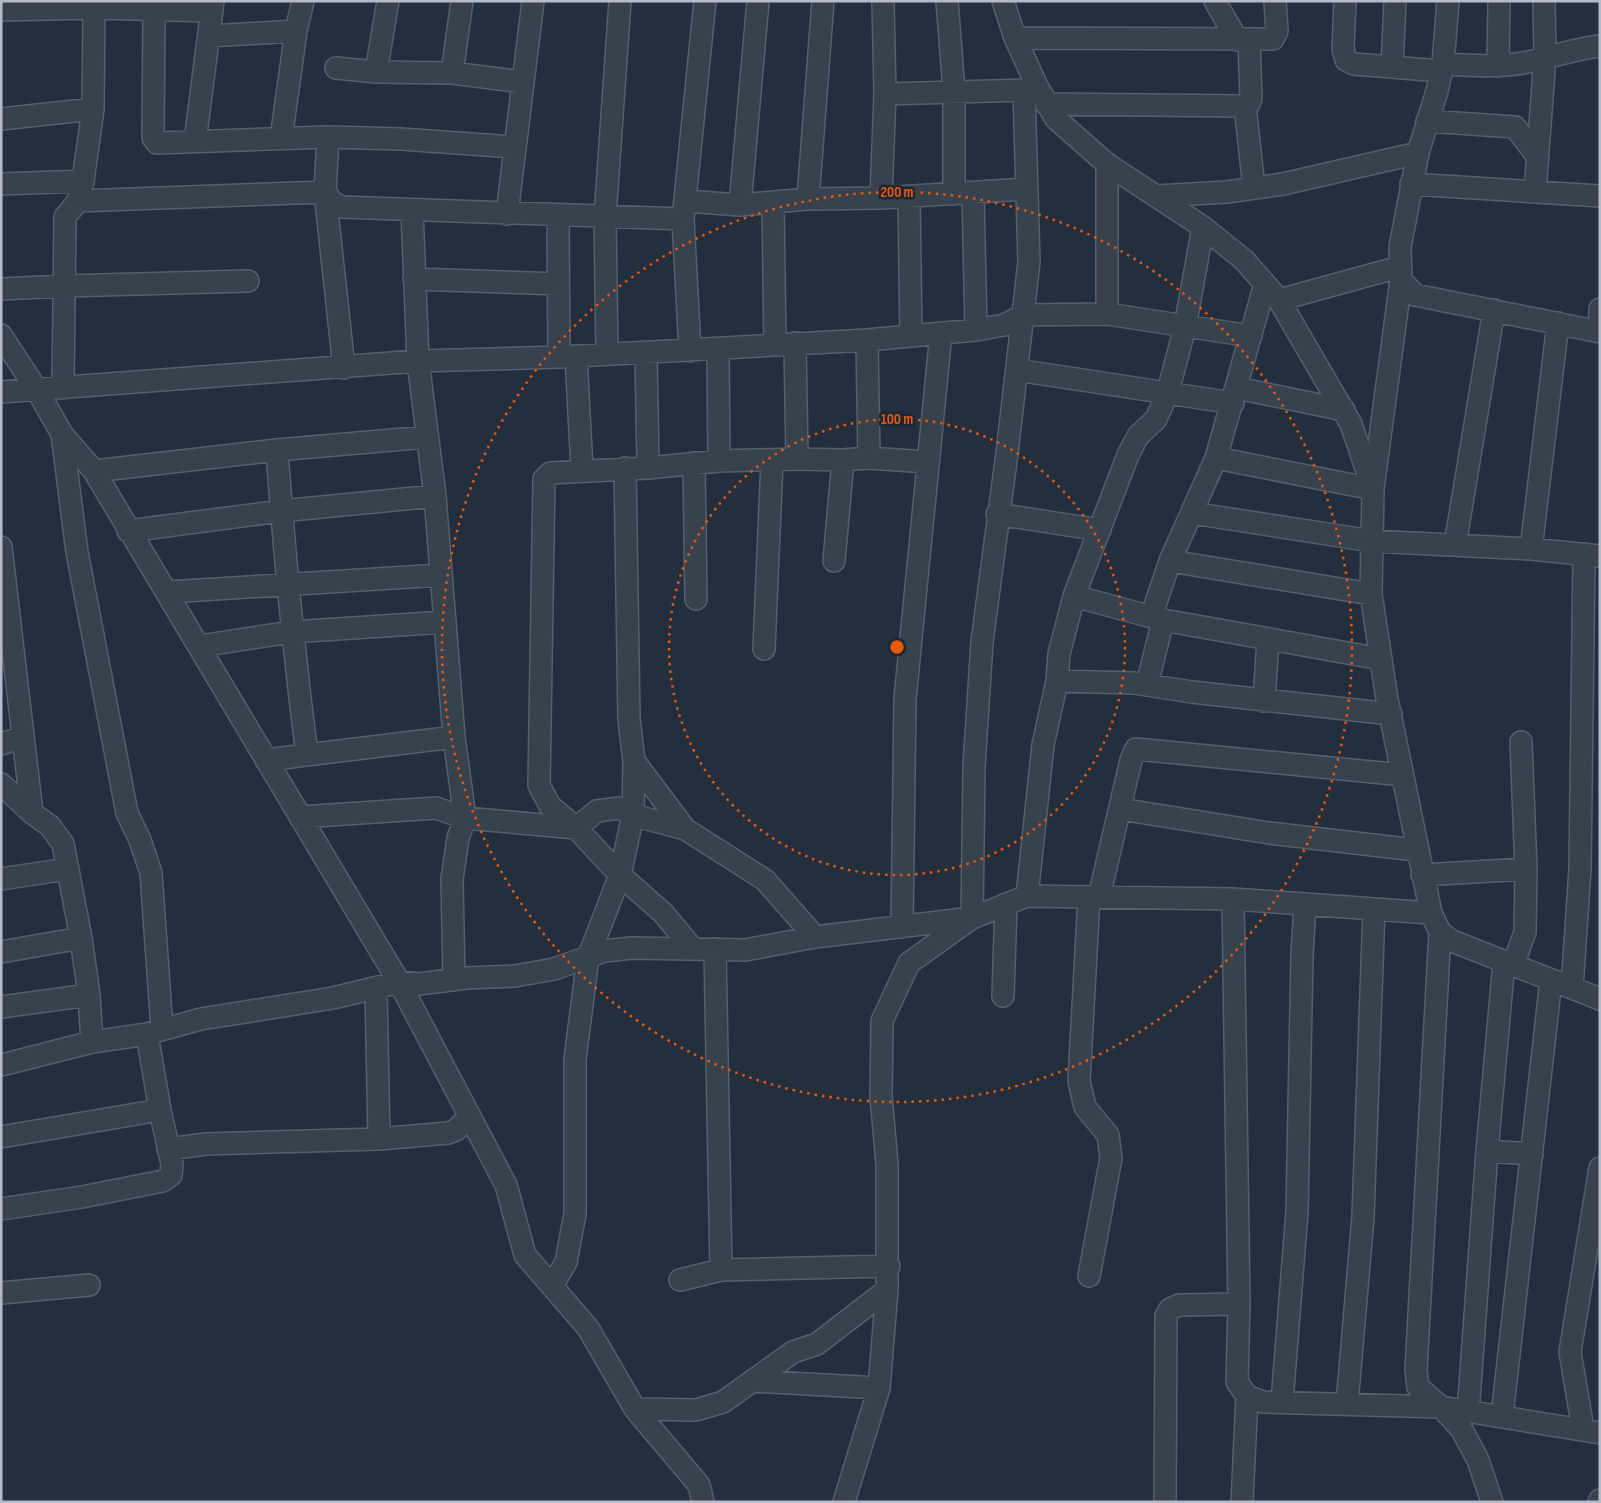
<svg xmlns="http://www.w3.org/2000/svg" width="1601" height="1503" font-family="'Sofia Sans Condensed',sans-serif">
	<rect width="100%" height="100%" fill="#242f3e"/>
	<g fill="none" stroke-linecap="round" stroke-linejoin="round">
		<g stroke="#565f6c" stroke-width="24">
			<path id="minor" d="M883,1l2,93 -4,104 145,-9
				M947,1l7,90v103
				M1003,1l12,37 22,48 19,33 51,45 96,63 41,33 35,40 72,124 22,65 -2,105 16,105 44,214 9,19 12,9 148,58
				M1215,1l22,39
				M1345,1l-2,48 3,11 8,4 87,7
				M1448,1l-5,63 -6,27 -19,62 -18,94 1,33 14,15 185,37
				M1,10l93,-2 118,3
				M154,10l-1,128 4,5 171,-6 73,2 113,8
				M209,36l87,-5
				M1015,38l258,1 4,-8 -2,-30
				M1443,64c28,1 57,4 85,-2 24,-5 47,-13 72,-16
				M1498,66l1,-65
				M1392,67l3,-66
				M336,68l40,4 76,1 70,9
				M376,72l12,-71
				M452,73l10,-72
				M885,94l139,-4 12,-3
				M1046,104l199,2 4,-2 2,-6 -2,-58
				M1245,106l9,82
				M1,119l92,-10
				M1427,121l88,6 22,29
				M328,137l-3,55 19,176
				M281,139l15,-108 7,-30
				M195,142l18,-141
				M1107,164v150
				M1,184l82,-3
				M1411,184l189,12
				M1535,192l10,-135 -1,-56
				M973,194l3,136
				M1157,196l70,-4 56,-8 135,-31
				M909,198l2,138
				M808,199l15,-198
				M78,201l247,-9 7,10 10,5 341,12
				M685,201l55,4 68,-6 73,-1
				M773,204l2,141
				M740,205l18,-204
				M412,210l6,151 17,135 19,241 11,81 -7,20 -6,41 2,101
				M507,214l26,-213
				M558,215l1,142
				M414,279l144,5
				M1,289l63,-3 184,-5
				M1279,300l120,-33
				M1599,331l1,-22
				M1,335l36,55 25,44 32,37 305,511 107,203 19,70 63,73 47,81 64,76 4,17
				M867,340l2,118
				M795,343l2,116
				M718,349l1,112
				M690,351l-7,-132 22,-218
				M646,353l2,115
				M607,354l-2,-137 15,-216
				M576,356l6,114
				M1017,370l216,33
				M63,388l2,-171 13,-16 5,-20 10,-72 1,-101
				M1237,388l107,22
				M1,392l417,-31 141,-4 308,-17 109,-10 28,-5 20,-10 83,-1 144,22
				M62,434l15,118 50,261 13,27 11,33 11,156
				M277,450c7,102 17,203 30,305
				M1216,458l157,31 28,-209
				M694,463l2,136
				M625,468l4,251 5,42 51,68 80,51 50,57
				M94,471l183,-21 150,-13
				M1192,513l180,28 159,8 69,7
				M997,514l103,16
				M128,531l153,-20 154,-15
				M1455,545l39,-235
				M1,547l31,266
				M1531,549l27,-226
				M834,561l9,-101
				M1170,561l201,33
				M168,592l273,-17
				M1074,596l89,24 218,39
				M1151,617l19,-56 46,-103 49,-174
				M200,646l91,-14 154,-10
				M764,649l8,-188
				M1057,681l77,2 58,9 199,22
				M1147,685l16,-65
				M1264,701l4,-62
				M1,744l22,-7
				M266,760l188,-23
				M1,784l31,29 18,13 13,18 18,94 8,57 3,47
				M1120,809l149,24 147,17
				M300,817l136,-9 29,10 111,10 21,-17 22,-3 14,7 52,14
				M1422,875l104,-6
				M1,879l66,-10
				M1027,896l16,-151 14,-64 2,-27 15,-58 54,-141 10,-19 18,-17 12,-27 17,-65 18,-100
				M1099,897l32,-137 5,-11 267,26
				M1233,899l6,405 -2,78 10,14 16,6 178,5 21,23 16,30 14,42
				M972,918l2,-151 8,-125 25,-189 22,-191 -5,-172
				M902,927l3,-228 36,-366
				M1440,932l-24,438 2,17 23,20 159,26
				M693,949l-30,-36 -43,-38 -44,-47 -26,-22 -11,-21 5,-306 6,-6 98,-5 71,-7 78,-2 46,1 26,-2 58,4
				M715,949l6,321
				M1,952l80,-14
				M1513,965l12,-33 1,-63 -5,-127
				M1572,988l8,-119 4,-315
				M376,989l3,150
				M1003,996l3,-92
				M1,1007l88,-12
				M1,1065l91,-23 55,-8 54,-15 132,-21 66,-16 20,2 47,-6 49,-2 39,-7 51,-18 26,-3 114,2 70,-13 157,-19 55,-22 206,3 198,14
				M1,1137l159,-27
				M168,1149l38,-5 173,-5 69,-6 8,-3 14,-14
				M1487,1151l45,3
				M1,1209l81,-12 81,-16 8,-6 1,-11 -12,-54 -13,-76
				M1089,1276l22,-118 -3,-23 -23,-28 -6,-26 10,-184
				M680,1280l41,-10 168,-4
				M552,1286l14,-24 9,-48v-155l13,-101 32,-83 13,-60 1,-54
				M1,1293l88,-8
				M752,1381l127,7
				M1282,1402l15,-190 5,-258 3,-49
				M1347,1404l16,-187 11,-308
				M635,1409l61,1 27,-8 70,-50 24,-8 70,-54
				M1468,1413l19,-262 17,-189
				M1502,1416l49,-436
				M1583,1429l-13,-77 30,-184
				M844,1502l35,-114 8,-98v-126l-6,-68 1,-75 27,-58 60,-43
				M1165,1502l1,-186 4,-7 9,-4 60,-1
				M1242,1502l5,-106
				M1599,1502l1,-2"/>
		</g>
		<use href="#minor" stroke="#38414e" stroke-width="21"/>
	</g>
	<g fill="none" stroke="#e8590c" stroke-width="2.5" stroke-dasharray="2.5 5">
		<circle cx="897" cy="647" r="228"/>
		<circle cx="897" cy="647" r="455"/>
	</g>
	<circle cx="897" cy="647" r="8" fill="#e8590c" stroke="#1d2633" stroke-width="2.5"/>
	<g font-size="15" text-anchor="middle" font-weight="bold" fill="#e8590c" stroke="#1d2633" stroke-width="5" stroke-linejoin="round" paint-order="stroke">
		<text x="897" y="197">200 m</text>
		<text x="897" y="424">100 m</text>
	</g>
	<rect width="1601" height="1503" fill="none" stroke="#b4bcc9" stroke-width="5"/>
</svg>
